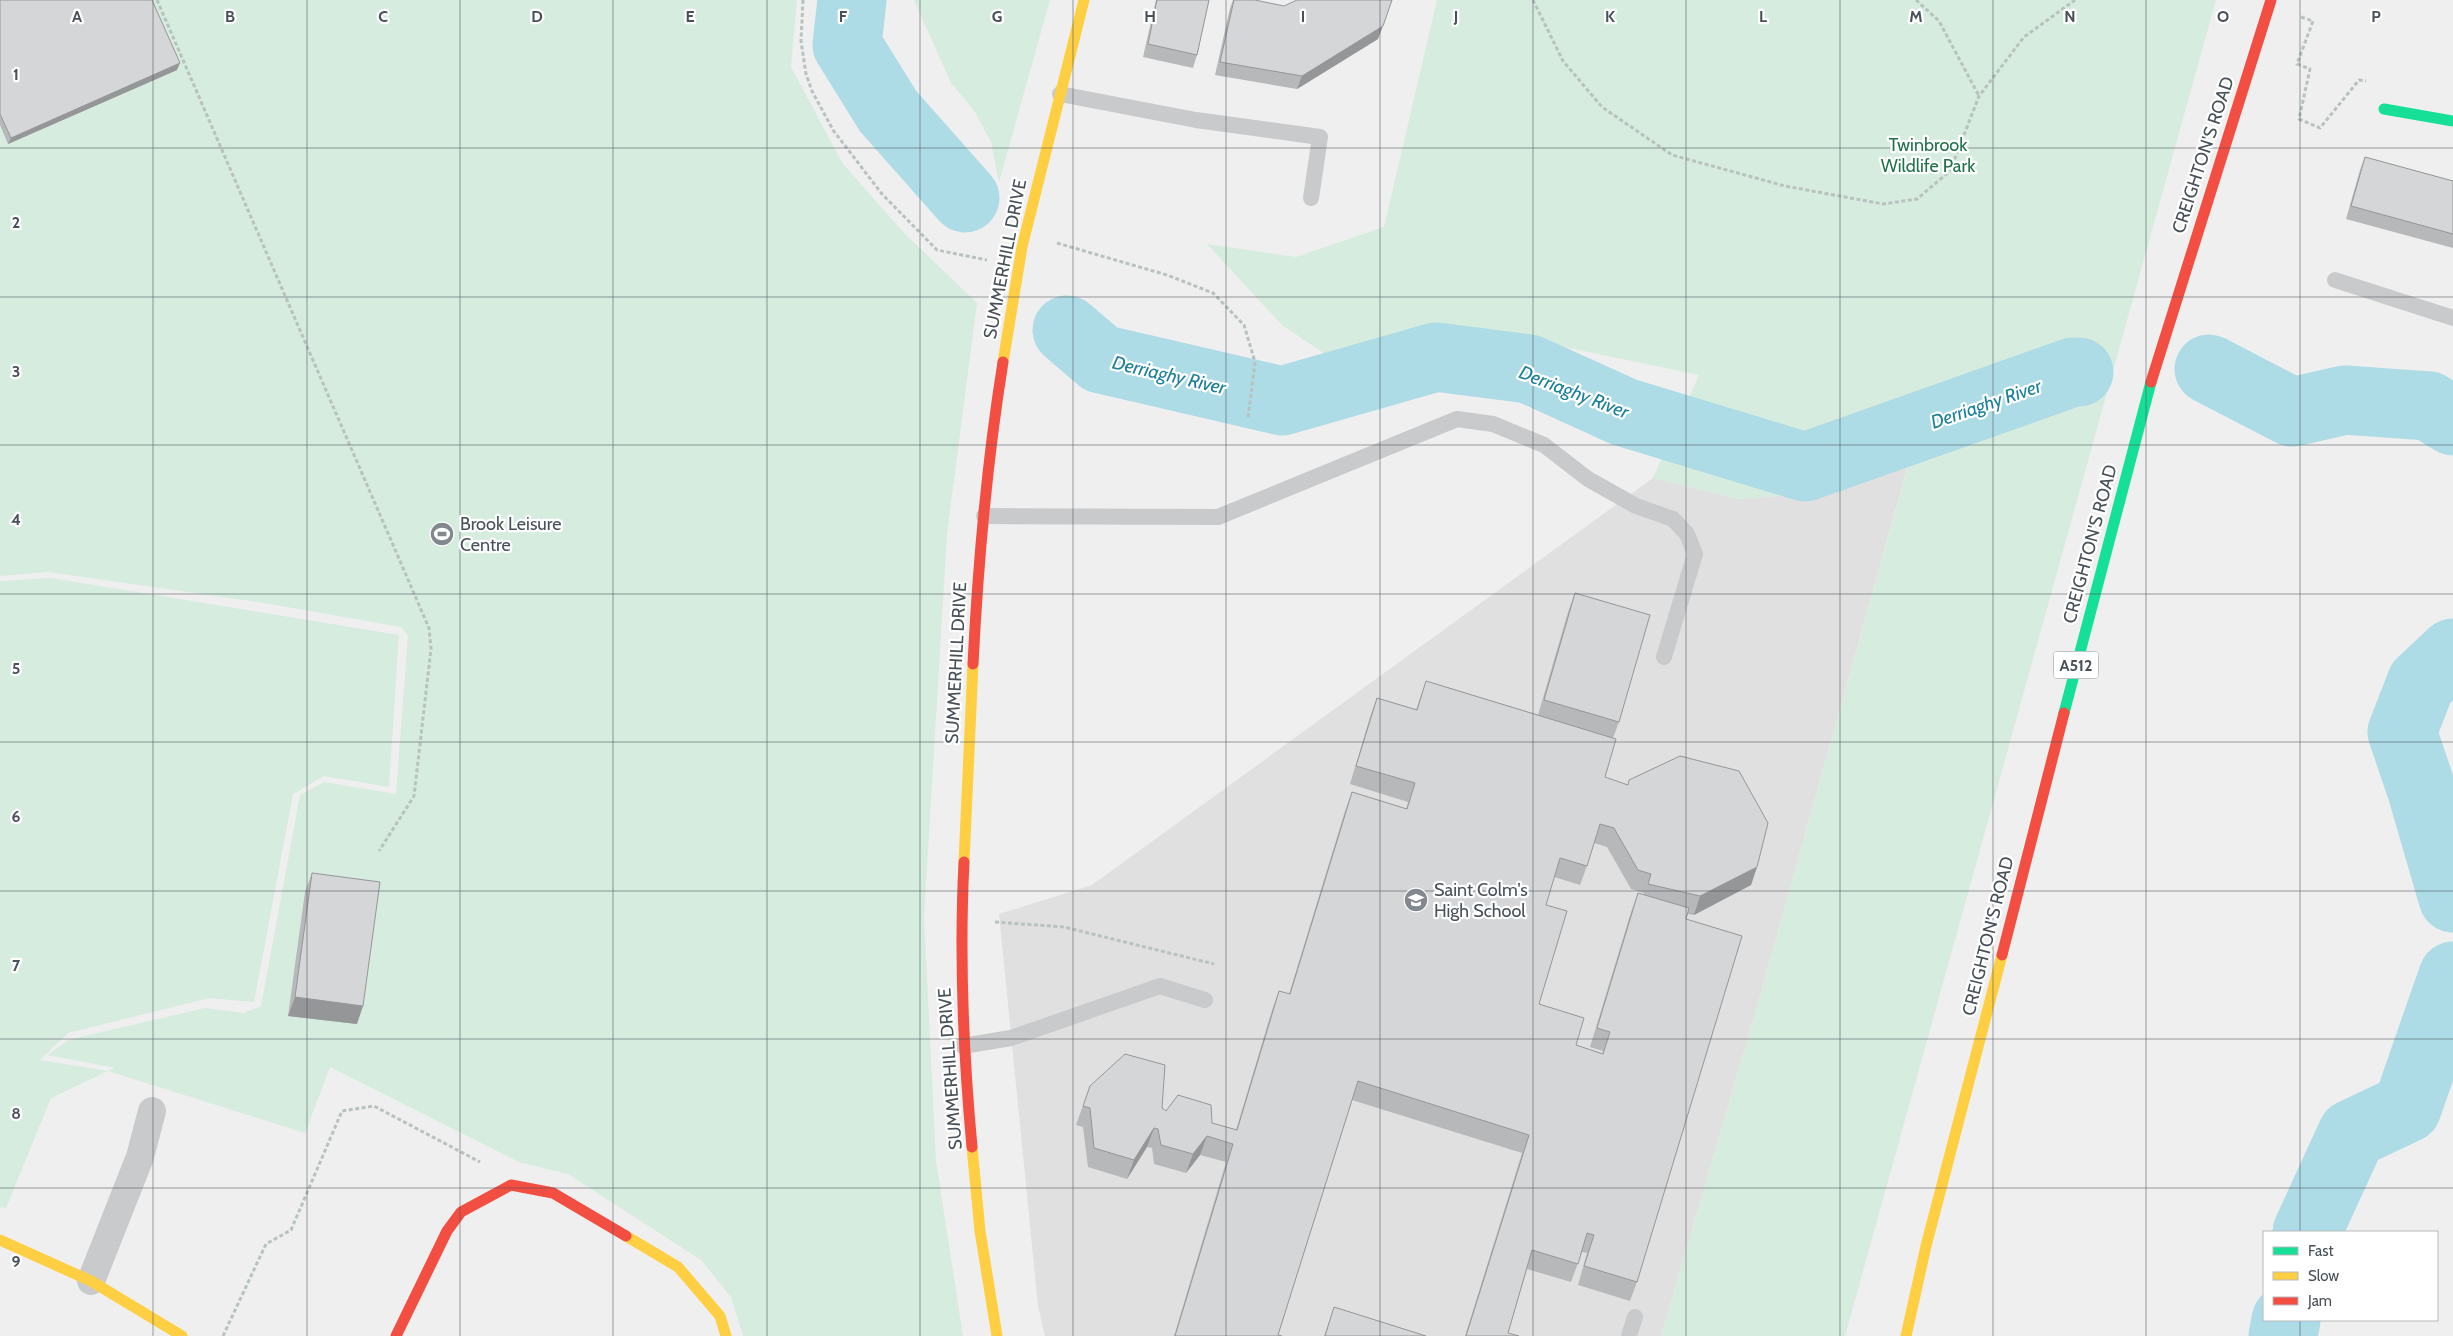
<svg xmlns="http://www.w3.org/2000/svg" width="2453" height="1336" font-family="Cabin,sans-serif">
	<rect width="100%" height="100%" fill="#efefef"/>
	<path fill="#e1e0e0" d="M1911,454l-153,549 -97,333h-616l-7,-30 -39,-392 93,-29 561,-407 86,21 90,-7z"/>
	<path fill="#d5ecde" d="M0,0h797l-6,67 52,97 61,69 73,70 -30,231 -23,383 12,244 27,175h-220l-12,-39 -30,-37 -133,-86 -49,-12 -189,-95 -25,66 -197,-62 -57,27 -45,110 -6,-1v-626l51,-3 348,57 -10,152 -65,-11 -31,18 -39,208 -45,-4 -141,35 -28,27 68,11 7,-3 -67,-13 20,-15 137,-32 39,5 17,-7 39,-211 24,-13 72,12 12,-158 -7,-9 -137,-24 -216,-31 -48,4z
		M914,0h136l-51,182 -8,-40 -16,-30 -24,-29z
		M1437,0h779l-371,1336h-184l97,-333 153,-548 -82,37 -90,7 -86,-21 46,-103 -221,-46 -77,10 -67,21 -52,-35 -75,-81 89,13 88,-30z"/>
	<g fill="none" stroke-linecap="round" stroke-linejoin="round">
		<path stroke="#addbe6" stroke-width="69" d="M852,0l-5,45 41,66 77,87
			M1067,330l34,29 181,42 154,-44 93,12 95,43 181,55 268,-95h6
			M2209,369l83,43 53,-12 84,6 24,15
			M2453,653l-32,30 -19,49 20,59 31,107
			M2307,1232l45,-98 55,-26 46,-132
			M2283,1336l3,-16"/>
		<path stroke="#b8c2bf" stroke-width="3" stroke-dasharray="4 2.5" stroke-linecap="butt" d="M157,0l272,628 2,21 -17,147 -35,55
			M803,0l-2,41 5,33 6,17 21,39 49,64 55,56 50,10
			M1533,0l30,61 39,46 70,48 113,31 98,18 34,-5 33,-28 29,-75 45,-59 51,-37
			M1916,0l23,21 40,75
			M2301,17l12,4 -16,43 13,5 -11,50 21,9 39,-48 7,1
			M1057,243l110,32 46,18 31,32 11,37 -7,56
			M995,922l69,5 150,37
			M223,1336l43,-92 25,-14 51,-119 32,-5 106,56"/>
		<path stroke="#c9cacc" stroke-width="16" d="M1060,94l136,26 124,17 -9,61
			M2335,280l118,38
			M984,516l234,1 239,-98 36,5 51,21 44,34 48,27 37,13 14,15 8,20 -31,103
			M963,1046l48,-8 149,-52 45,14
			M1629,1336l6,-19"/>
		<path stroke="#c9cacc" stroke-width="28" d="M91,1281l49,-124 12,-46"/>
		<path stroke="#16e098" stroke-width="11" d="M2384,109l69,12
			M2064,713l87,-331"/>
		<path stroke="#ffcf43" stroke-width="11" d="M1003,362l19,-115 62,-247
			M964,862l9,-198
			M972,1147l8,84 17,105
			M626,1236l52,31 42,49 6,20
			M0,1240l91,41 91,55
			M1906,1336l20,-90 76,-291"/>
		<path stroke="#f24e42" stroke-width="11" d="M2151,382l120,-382
			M973,664c5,-101 14,-202 30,-302
			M964,862c-5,98 -1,188 8,285
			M2002,955l62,-242
			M396,1336l51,-105 14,-19 50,-27 42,8 73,43"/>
	</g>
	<path fill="#b7b8ba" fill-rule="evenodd" d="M0,0l177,70 -169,74 -8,-19z
		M1156,0h53l-12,55 -4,13 -50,-11z
		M1233,0h22l123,39 -81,50 -82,-14 15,-67z
		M2365,157l88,24v67l-107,-29 14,-49z
		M1575,593l44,129 -6,16 -8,39 152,90 -6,18 -57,30 -7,-1 -1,5 -49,363 -7,19 -52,-16 9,-32 -5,-1 -11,30 -44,-13 -19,64 11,3h-54l57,-183 -170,-53 -74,235 4,1h-108l52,-174 -26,-7 -14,18 -32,-9 -2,-16 -5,-1 -20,32 -39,-12 -5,-40 -7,-2 14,-39 72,22 4,3 70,19 36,-120 7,-19 10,3 56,-183 7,-19 54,17 2,-7 -58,-18 20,-67 7,-19 39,12 10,-29 112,34 30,-103zM1594,843l13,4 24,42 13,4v2l-6,-2 -7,19 -41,135 13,4 -1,3 -26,-9 -37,-41 7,-99 8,-28 26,8 7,-19z
		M312,873l45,151 -69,-8 17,-124z
		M1334,1307l92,29h-102z"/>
	<path fill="#959697" d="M1383,26l-5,13 -81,50 5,-13z
		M180,63l-3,7 -169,74 3,-6z
		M1757,867l-6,18 -57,30 6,-19z
		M295,997l68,9 -6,18 -69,-8z
		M1154,1128l-7,19 -20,32 7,-19z
		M1207,1136l-7,19 -14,18 7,-19z"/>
	<path fill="#d5d6d8" stroke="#959697" d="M0,0h152l28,63 -169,75 -11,-24z
		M1157,0h52l-12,55 -49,-11z
		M1234,0h21l29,6 13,-6h95l-9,26 -81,50 -82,-14z
		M2365,157l88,24v53l-102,-28z
		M1575,593l75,22 -31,107 -75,-22z
		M1426,681l190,58 -11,38 23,8 1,-5 51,-24 59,15 29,52 -11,44 -57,29 -52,-12 3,-10 -13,-4 -24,-42 -14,-4 -13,42 -27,-8 -14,47 21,6 -28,93 45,14 -8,27 27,9 7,-22 -13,-4 41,-135 51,15 -3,11 56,17 -105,346 -53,-16 10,-31 -7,-2 -9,31 -46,-14 -24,83 11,3h-53l63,-201 -171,-54 -80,254 4,1h-107l58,-192 -26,-8 -14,18 -32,-9 -3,-16 -4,-1 -20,32 -40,-12 -4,-40 -7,-2 7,-20 35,-32 40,11 -3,43 4,3 12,-16 33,10 1,18 25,7 42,-139 11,3 62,-202 55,17 8,-26 -59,-17 21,-68 40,12z
		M312,873l68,9 -17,124 -68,-9z
		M1334,1307l92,29h-101z"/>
	<path fill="none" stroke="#485159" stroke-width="1" stroke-opacity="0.55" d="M153,0v1336M307,0v1336M460,0v1336M613,0v1336M767,0v1336M920,0v1336M1073,0v1336M1226,0v1336M1380,0v1336M1533,0v1336M1686,0v1336M1840,0v1336M1993,0v1336M2146,0v1336M2300,0v1232M0,148h2453M0,297h2453M0,445h2453M0,594h2453M0,742h2453M0,891h2453M0,1039h2453M0,1188h2453M2300,1320v16"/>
	<defs>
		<g id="stadium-disc" transform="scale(1.25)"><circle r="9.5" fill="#82888e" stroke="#fff"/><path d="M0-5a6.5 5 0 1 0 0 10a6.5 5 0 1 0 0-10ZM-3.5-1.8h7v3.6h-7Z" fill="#fff"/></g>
		<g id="school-disc" transform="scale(1.25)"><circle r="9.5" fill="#82888e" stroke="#fff"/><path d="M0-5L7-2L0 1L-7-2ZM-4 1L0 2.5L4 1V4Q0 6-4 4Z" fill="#fff"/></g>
	</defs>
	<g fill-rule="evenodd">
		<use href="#stadium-disc" x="442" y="534"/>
		<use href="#school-disc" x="1416" y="900"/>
	</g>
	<g text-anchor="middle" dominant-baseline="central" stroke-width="4.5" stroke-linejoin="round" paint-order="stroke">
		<rect fill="#fff" stroke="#7f858b" stroke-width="1" x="2053.5" y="651.5" width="45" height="27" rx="4"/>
		<g font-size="16" font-weight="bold" fill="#485159">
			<text x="2076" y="665">A512</text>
		</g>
		<g font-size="18" fill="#207248" stroke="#fff">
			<text x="1928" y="145">Twinbrook<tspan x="1928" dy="21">Wildlife Park</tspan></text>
		</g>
		<g font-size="18" fill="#485159" stroke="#fff">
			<text transform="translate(2203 155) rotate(-72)">CREIGHTON'S ROAD</text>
			<text transform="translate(1005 259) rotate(-79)">SUMMERHILL DRIVE</text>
			<text transform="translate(2090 544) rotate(-75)">CREIGHTON'S ROAD</text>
			<text transform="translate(956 663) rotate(-87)">SUMMERHILL DRIVE</text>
			<text transform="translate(1988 936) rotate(-76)">CREIGHTON'S ROAD</text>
			<text transform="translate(950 1069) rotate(-94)">SUMMERHILL DRIVE</text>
		</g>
		<g font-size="18" fill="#485159" stroke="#fff" text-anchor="start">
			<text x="460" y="524">Brook Leisure<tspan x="460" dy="21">Centre</tspan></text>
			<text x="1434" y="890">Saint Colm's<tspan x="1434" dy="21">High School</tspan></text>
		</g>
		<g font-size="19" font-style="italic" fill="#1b8099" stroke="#fff">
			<text transform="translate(1169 375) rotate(13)">Derriaghy River</text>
			<text transform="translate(1574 392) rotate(21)">Derriaghy River</text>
			<text transform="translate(1986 404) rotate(-19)">Derriaghy River</text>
		</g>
	</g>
	<g font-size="16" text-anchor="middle" font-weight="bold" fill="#485159" stroke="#fff" stroke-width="4.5" stroke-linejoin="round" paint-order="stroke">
		<text x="77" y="22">A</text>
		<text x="230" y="22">B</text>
		<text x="383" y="22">C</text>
		<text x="537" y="22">D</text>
		<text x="690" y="22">E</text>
		<text x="843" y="22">F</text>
		<text x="997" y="22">G</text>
		<text x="1150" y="22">H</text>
		<text x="1303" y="22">I</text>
		<text x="1456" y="22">J</text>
		<text x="1610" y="22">K</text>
		<text x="1763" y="22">L</text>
		<text x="1916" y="22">M</text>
		<text x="2070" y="22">N</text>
		<text x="2223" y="22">O</text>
		<text x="2376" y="22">P</text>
		<text x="16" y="80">1</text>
		<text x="16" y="228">2</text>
		<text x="16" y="377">3</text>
		<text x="16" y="525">4</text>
		<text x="16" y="674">5</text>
		<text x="16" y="822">6</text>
		<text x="16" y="971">7</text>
		<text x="16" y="1119">8</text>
		<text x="16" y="1267">9</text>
	</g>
	<rect x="2263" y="1231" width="175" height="90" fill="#ffffff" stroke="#b6b9bd"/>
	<rect x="2273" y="1247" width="25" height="8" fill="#16e098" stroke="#b6b9bd"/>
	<text x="2308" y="1256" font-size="15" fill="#485159">Fast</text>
	<rect x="2273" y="1272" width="25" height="8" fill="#ffcf43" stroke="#b6b9bd"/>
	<text x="2308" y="1281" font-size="15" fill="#485159">Slow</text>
	<rect x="2273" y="1297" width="25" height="8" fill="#f24e42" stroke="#b6b9bd"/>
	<text x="2308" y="1306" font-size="15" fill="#485159">Jam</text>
</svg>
